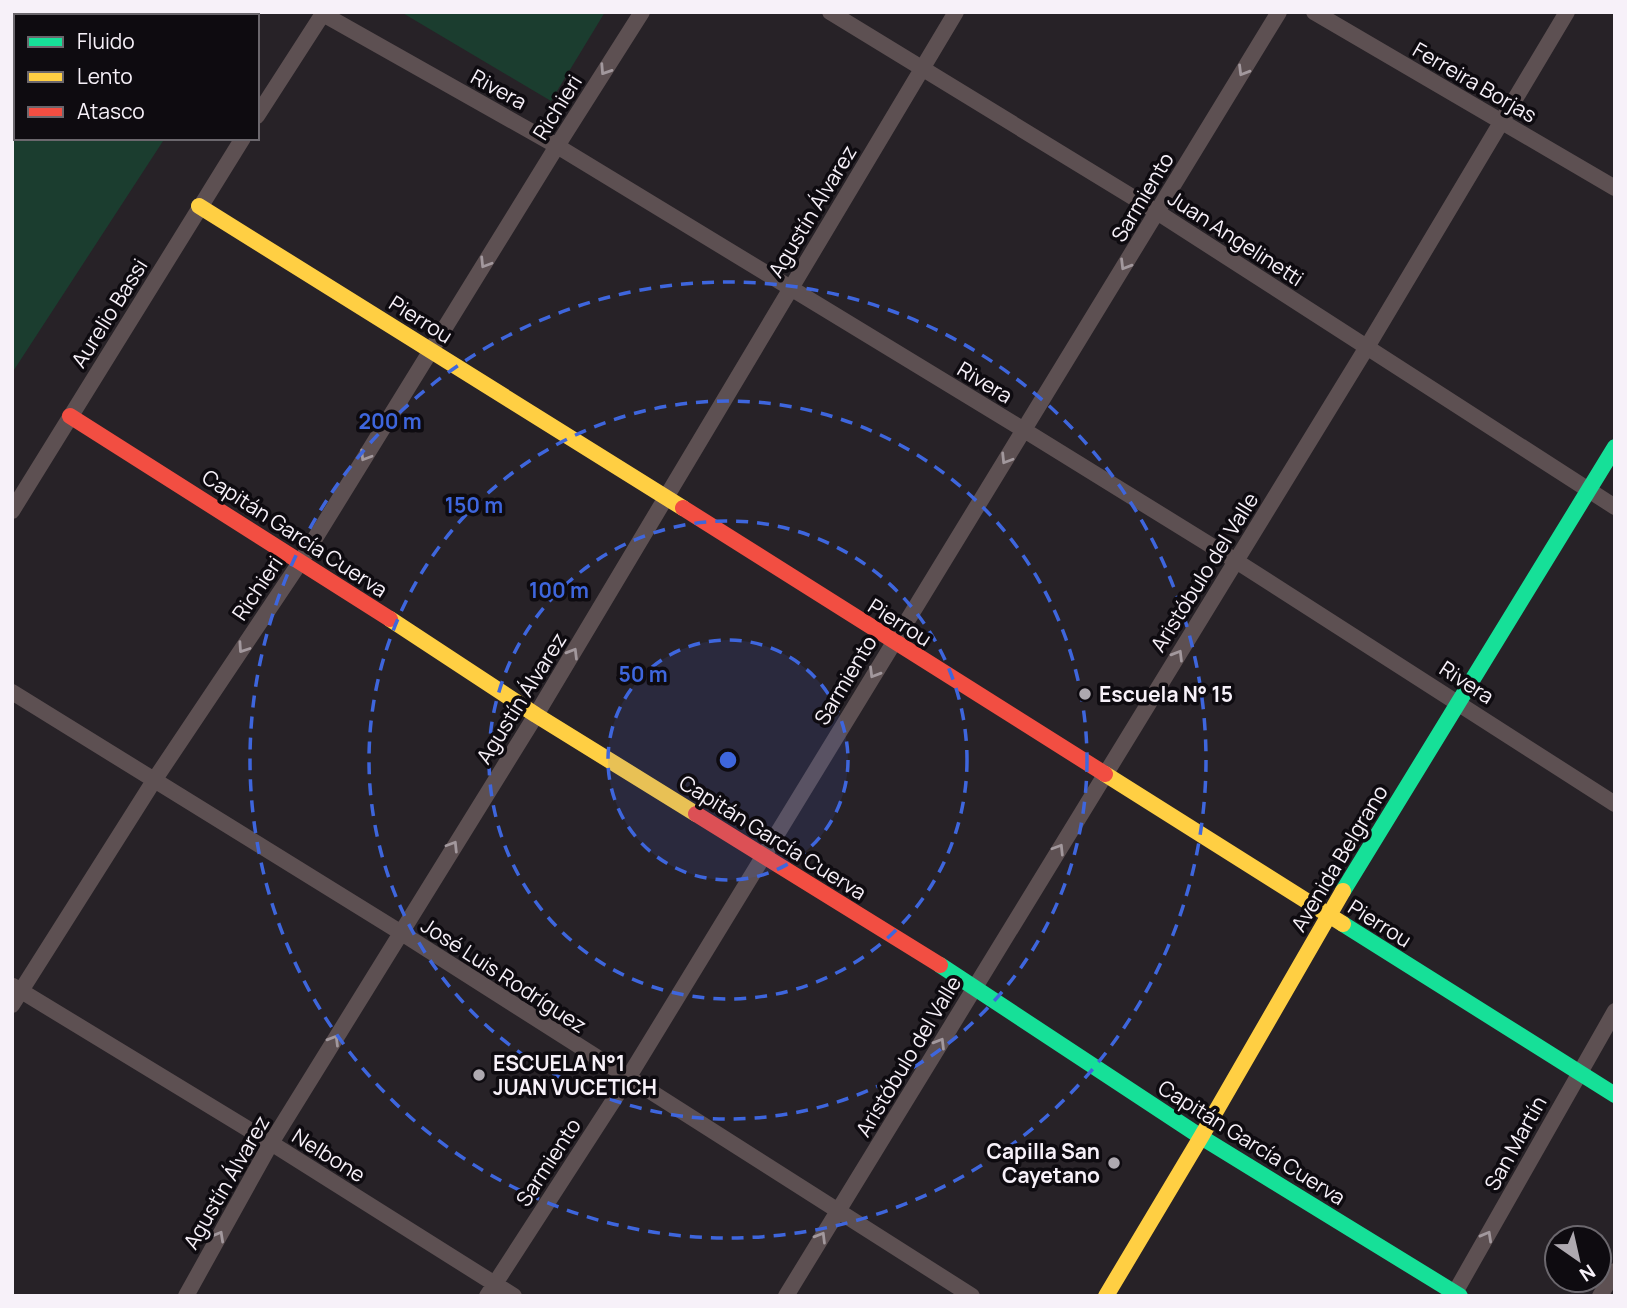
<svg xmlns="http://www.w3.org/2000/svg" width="1627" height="1308" font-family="Manrope,sans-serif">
	<rect width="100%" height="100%" fill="#272227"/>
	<path fill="#1b3d2f" d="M12,12h235l-2,4h-229v122h149l-153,235z
		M401,12h204l-54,89z"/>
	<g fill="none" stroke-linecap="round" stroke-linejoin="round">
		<path stroke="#5d5052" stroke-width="16" d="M830,12l327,200 458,295
			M1314,12l301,176
			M323,14l234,132 467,284 212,131 379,243
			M257,116l67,-104
			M12,511l231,-373
			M12,692l388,240 572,364
			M13,986l258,157 243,153
			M12,1005l143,-226 146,-218 256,-415 85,-134
			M186,1296l85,-153 265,-428 420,-703
			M487,1296l141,-218 651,-1066
			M786,1296l581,-949 200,-335
			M1453,1296l162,-285
			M1600,1296l15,-25"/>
		<path stroke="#16e098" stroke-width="16" d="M1343,891l272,-444
			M1343,924l272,171
			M940,965l261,172 259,159"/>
		<path stroke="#ffcf43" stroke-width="16" d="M199,206l484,302
			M390,619l146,96 160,99
			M1105,774l238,150
			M1106,1296l95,-159 142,-246"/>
		<path stroke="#f24e42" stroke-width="16" d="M70,416l320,203
			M683,508l422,266
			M696,814l244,151"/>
	</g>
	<defs><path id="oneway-chevron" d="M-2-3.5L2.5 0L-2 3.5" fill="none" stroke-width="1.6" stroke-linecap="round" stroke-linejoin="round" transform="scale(1.75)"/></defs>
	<g stroke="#a2989d">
		<use href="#oneway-chevron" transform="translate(605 70) rotate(123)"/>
		<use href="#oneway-chevron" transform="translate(1243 71) rotate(121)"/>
		<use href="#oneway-chevron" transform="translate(485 263) rotate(122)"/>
		<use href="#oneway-chevron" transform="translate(1125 265) rotate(121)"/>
		<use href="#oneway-chevron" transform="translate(365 456) rotate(122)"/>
		<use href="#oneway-chevron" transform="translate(1006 459) rotate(122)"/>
		<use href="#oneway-chevron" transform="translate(243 648) rotate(124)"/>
		<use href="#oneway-chevron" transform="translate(573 653) rotate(-59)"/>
		<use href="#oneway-chevron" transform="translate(1178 655) rotate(-59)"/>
		<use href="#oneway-chevron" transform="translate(874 673) rotate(121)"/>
		<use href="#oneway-chevron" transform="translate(453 846) rotate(-58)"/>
		<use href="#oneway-chevron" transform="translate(1059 849) rotate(-58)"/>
		<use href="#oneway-chevron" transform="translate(334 1040) rotate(-59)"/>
		<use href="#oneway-chevron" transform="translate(940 1043) rotate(-59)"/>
		<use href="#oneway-chevron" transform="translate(219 1236) rotate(-61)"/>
		<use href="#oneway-chevron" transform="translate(1487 1236) rotate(-61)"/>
		<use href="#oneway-chevron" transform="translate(821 1237) rotate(-59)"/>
	</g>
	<circle cx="728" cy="760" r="120" fill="#3e66dd" fill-opacity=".12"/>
	<g fill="none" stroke="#3e66dd" stroke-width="3.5" stroke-dasharray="12 9">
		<circle cx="728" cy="760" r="120"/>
		<circle cx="728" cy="760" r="239"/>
		<circle cx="728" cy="760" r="359"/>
		<circle cx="728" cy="760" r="478"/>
	</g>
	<g fill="#aea9b0" stroke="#0e0b10" stroke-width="2.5">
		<circle cx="1085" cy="694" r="7"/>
		<circle cx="479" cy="1075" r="7"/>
		<circle cx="1114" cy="1163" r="7"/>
	</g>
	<g text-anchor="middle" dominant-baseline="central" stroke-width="7" stroke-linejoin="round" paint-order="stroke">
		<g font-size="21" fill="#f7f1f9" stroke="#0e0b10">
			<text transform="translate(1475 82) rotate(30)">Ferreira Borjas</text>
			<text transform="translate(499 89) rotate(29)">Rivera</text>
			<text transform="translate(557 107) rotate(-58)">Richieri</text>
			<text transform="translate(1142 197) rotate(-59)">Sarmiento</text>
			<text transform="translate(812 211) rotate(-59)">Agustín Álvarez</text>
			<text transform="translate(1236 238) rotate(33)">Juan Angelinetti</text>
			<text transform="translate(109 313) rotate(-58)">Aurelio Bassi</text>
			<text transform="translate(421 319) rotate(32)">Pierrou</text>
			<text transform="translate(985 382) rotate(31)">Rivera</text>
			<text transform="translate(295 533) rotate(33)">Capitán García Cuerva</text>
			<text transform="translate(1204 572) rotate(-58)">Aristóbulo del Valle</text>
			<text transform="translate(257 588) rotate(-56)">Richieri</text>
			<text transform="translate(900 622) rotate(32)">Pierrou</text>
			<text transform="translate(845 680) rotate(-59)">Sarmiento</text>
			<text transform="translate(1467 682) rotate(33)">Rivera</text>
			<text transform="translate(521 698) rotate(-58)">Agustín Álvarez</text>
			<text transform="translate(773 837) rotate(32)">Capitán García Cuerva</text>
			<text transform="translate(1339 858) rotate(-59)">Avenida Belgrano</text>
			<text transform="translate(1380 923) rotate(32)">Pierrou</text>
			<text transform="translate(504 975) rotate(33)">José Luis Rodríguez</text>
			<text transform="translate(908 1056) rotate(-59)">Aristóbulo del Valle</text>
			<text transform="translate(1252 1142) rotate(32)">Capitán García Cuerva</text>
			<text transform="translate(1515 1143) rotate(-61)">San Martín</text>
			<text transform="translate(329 1155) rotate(32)">Nelbone</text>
			<text transform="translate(548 1162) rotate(-57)">Sarmiento</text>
			<text transform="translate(226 1182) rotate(-60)">Agustín Álvarez</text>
		</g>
		<g font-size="21" font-weight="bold" fill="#f7f1f9" stroke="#0e0b10" text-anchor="start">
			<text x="1099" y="694">Escuela N° 15</text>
			<text x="493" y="1063">ESCUELA N°1<tspan x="493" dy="24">JUAN VUCETICH</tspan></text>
			<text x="1100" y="1151" text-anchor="end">Capilla San<tspan x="1100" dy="24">Cayetano</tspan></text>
		</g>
	</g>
	<circle cx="728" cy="760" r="10" fill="#3e66dd" stroke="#0e0b10" stroke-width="3.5"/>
	<g font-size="21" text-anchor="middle" font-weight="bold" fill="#3e66dd" stroke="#0e0b10" stroke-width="7" stroke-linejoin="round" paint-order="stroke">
		<text x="390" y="429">200 m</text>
		<text x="474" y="513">150 m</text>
		<text x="559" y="598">100 m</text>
		<text x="643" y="682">50 m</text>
	</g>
	<rect width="1627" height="1308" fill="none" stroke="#f7f1f9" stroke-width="28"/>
	<rect x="14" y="14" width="245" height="126" fill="#0e0b10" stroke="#6b676d" stroke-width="2"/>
	<rect x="28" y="37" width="35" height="10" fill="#16e098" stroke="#6b676d" stroke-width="2"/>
	<text x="77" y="49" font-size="21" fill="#f7f1f9">Fluido</text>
	<rect x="28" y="72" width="35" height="10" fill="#ffcf43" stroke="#6b676d" stroke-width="2"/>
	<text x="77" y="84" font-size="21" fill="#f7f1f9">Lento</text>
	<rect x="28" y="107" width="35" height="10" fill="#f24e42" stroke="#6b676d" stroke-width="2"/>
	<text x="77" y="119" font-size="21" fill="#f7f1f9">Atasco</text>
	<g transform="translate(1578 1259) rotate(146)"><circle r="33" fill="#0e0b10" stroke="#6b676d" stroke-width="2"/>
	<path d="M0-5L12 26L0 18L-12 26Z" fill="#aea9b0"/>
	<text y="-10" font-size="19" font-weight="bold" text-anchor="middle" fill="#f7f1f9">N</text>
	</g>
</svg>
